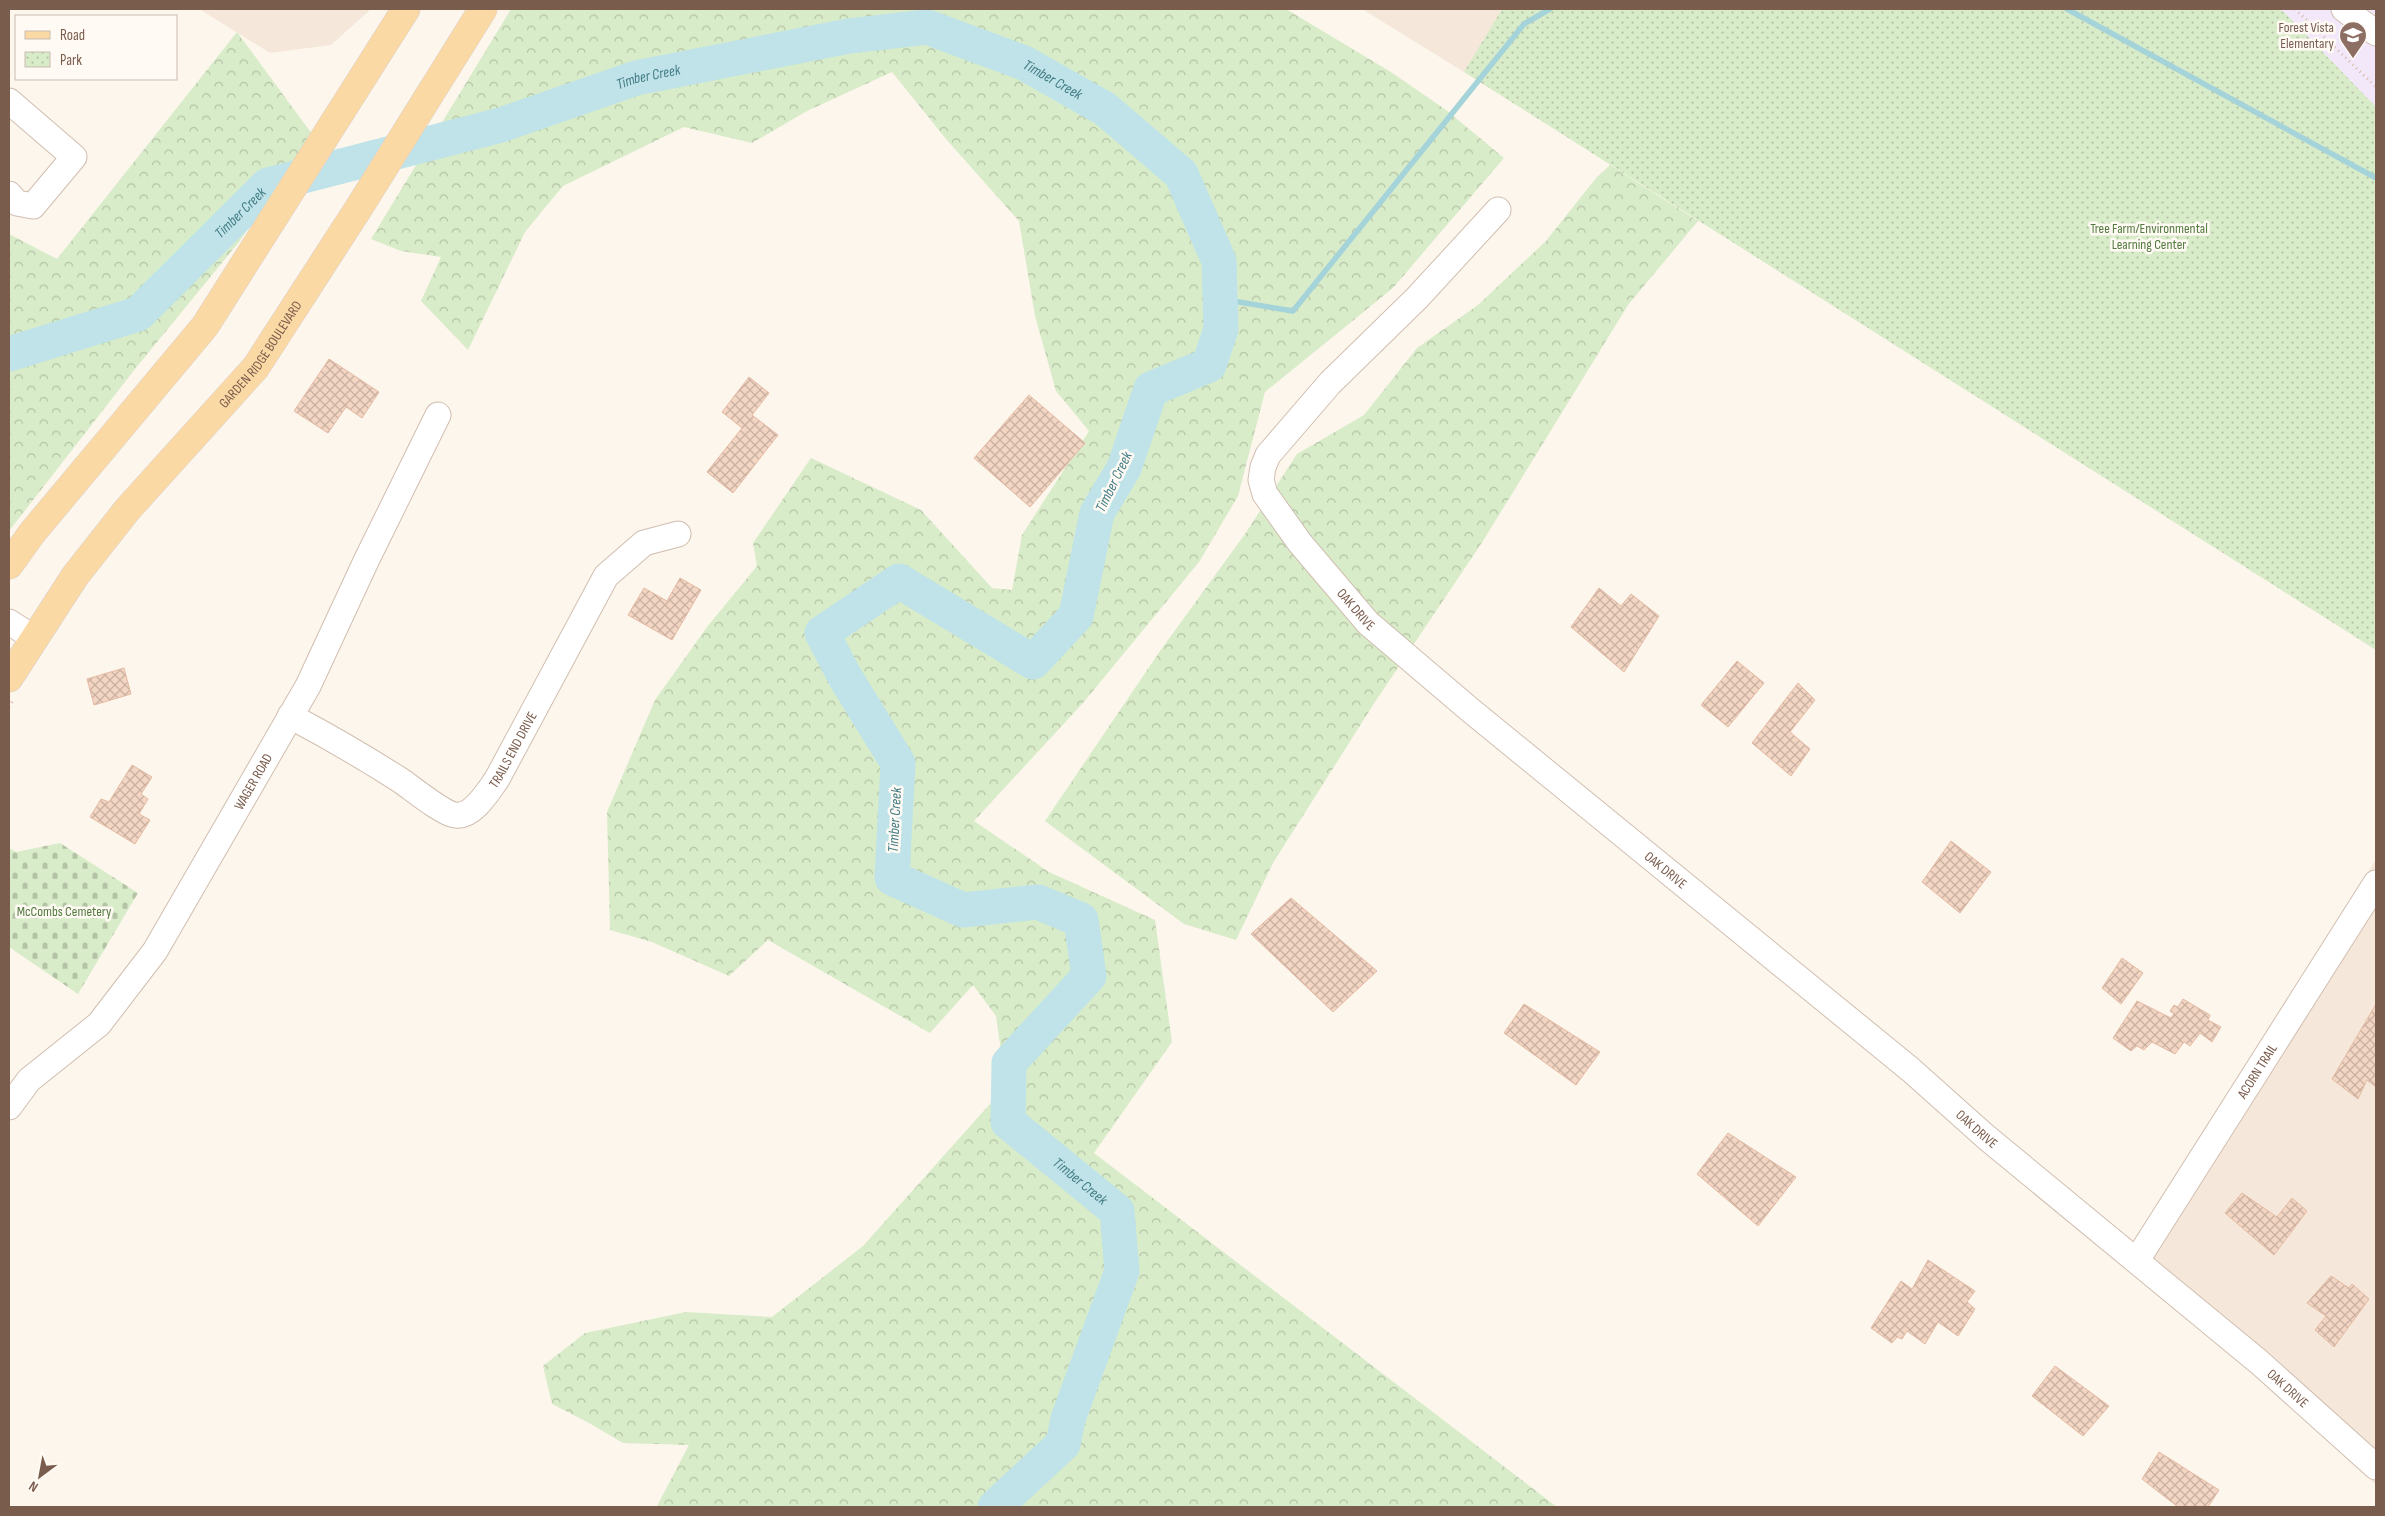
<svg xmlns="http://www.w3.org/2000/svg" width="2385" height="1516" font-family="'Sofia Sans Condensed',sans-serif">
	<defs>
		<pattern id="forest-crowns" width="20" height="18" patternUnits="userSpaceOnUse" patternTransform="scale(1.25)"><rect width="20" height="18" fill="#d8ecc9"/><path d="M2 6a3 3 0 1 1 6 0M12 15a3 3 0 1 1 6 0" fill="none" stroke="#b4c2a5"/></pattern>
		<pattern id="cemetery-stones" width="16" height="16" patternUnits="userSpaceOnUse" patternTransform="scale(1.25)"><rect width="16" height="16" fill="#d8ecc9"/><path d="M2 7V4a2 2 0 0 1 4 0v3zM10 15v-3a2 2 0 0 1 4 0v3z" fill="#b4c2a5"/></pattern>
		<pattern id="park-dots" width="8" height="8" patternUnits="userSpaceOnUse" patternTransform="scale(1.25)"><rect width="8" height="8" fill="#d8ecc9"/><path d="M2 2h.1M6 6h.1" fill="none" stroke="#b4c2a5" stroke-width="1.8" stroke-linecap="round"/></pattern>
		<pattern id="building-cross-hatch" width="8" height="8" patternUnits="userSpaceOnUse" patternTransform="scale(1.25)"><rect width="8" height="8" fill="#f3d5c3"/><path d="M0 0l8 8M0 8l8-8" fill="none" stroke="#cab0a1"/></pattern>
	</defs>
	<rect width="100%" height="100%" fill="#fdf6ec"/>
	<path fill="#f5e8da" d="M199,9h172l-40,36 -61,8z
		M1362,9h153l-51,63z
		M2376,859v626l-242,-227z"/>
	<path fill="#f3e8fa" d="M2278,9h98v98l-92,-95z"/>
	<path fill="url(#forest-crowns)" d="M511,9h775l105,63 55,38 58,48 -111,130 -128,104 -27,104 -39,66 -116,141 -109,118 75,51 106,48 17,122 -78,111 463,354h-898l-2,-1 32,-61 -66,-2 -34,-20 -37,-19 -9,-38 42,-33 101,-21 86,5 91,-71 143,-160 -10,-70 -23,-31 -43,48 -162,-93 -39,36 -77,-34 -42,-12 -3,-118 48,-112 52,-73 50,-61 -4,-23 58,-85 110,52 71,78 20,2 10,-55 67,-104 -33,-40 -21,-75 -16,-95 -73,-82 -54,-67 -85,39 -55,32 -68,-16 -121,59 -38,46 -57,118 -47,-49 20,-44 -40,-6 -30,-12z
		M237,32l75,102 -73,108 -104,127 -126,162v-297l48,25z
		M1610,165l88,56 -70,84 -145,236 -108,161 -102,161 -37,77 -52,-16 -139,-103 115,-170 85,-117 52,-80 67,-39 53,-67 61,-43 68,-64 50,-63z"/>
	<path fill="url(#cemetery-stones)" d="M60,843l78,50 -60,101 -69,-47v-99l7,4z"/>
	<path fill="url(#park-dots)" d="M1502,9h776l6,3 92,95v543l-912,-578z"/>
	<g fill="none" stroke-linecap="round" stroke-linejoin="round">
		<path stroke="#a5d3da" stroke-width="5.5" d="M2067,9l309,169
			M1221,299l72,12 231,-287 26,-15"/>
		<path stroke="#bfe3e8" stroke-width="35" id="s1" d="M9,354l129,-40 130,-129 233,-60 135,-47 213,-42 78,-9 97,36 81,46 76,65 38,87 2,68 -12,36 -58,24 -27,79 -27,45 -21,103 -43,46 -134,-81 -77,52 23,44 53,86 -6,115 71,32 75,-8 43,18 8,56 -80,87 -1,59 109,89 5,60 -54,148 -5,25 -68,63"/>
	</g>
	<path fill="url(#building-cross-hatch)" stroke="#e6bba3" d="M329,359l50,33 -17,26 -16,-11 -18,26 -34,-22z
		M749,377l20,16 -17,22 26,20 -45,58 -26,-21 35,-44 -20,-16z
		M1029,395l56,48 -55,64 -56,-49z
		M680,578l21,12 -29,50 -44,-25 16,-27 23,13z
		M1599,588l22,18 10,-12 28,22 -35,56 -53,-45z
		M1737,661l27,22 -36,44 -27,-22z
		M124,668l7,26 -37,11 -7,-26z
		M1798,683l17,17 -25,32 20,17 -19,27 -39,-33z
		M132,765l20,12 -11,17 7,5 -9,15 11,6 -15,24 -45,-27 11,-18 8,3z
		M1951,841l40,31 -31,41 -38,-31z
		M1291,898l86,73 -44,41 -82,-78z
		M2122,958l21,15 -22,31 -19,-16z
		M2183,999l27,16 -2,5 13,7 -9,15 -12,-9 -10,13 -6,-4 -9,12 -23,-12 -8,8 -7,-4 -6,5 -18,-13 24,-37 34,17 3,-4 -4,-3 4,-6 4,2z
		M1524,1004l76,48 -24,33 -72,-52z
		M2376,1004v83l-9,-7 -9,19 -26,-20z
		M1728,1133l68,44 -38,49 -61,-52z
		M2242,1193l35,24 15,-19 15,13 -33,44 -49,-42z
		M1928,1260l47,31 -8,11 8,7 -17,27 -20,-14 -13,22 -18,-13 -5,8 -5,-2 -5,6 -21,-15 30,-47 11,8z
		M2331,1276l18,12 3,-4 17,15 -35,48 -19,-17 11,-14 -19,-13z
		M2055,1366l54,40 -26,30 -51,-40z
		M2159,1452l60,38 -11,17h-30l-36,-28z"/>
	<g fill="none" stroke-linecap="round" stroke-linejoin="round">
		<g stroke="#d1beb0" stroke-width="27">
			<g id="minor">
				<path d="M2344,9l32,24"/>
				<path d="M9,101l65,56 -41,49 -16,-3 -8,-9"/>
				<path id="s2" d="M1498,210l-81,88 -87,85 -62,72 -5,12 -2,13 4,14 35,49 68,80 101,86 442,361 75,67 273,225 117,105"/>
				<path d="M9,622l25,16"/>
				<path id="s3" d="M290,716c38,20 74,41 110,64 12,8 42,33 55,35 18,3 34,-25 42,-36l109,-203 38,-33 34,-9"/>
				<path id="s4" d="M9,1107l20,-27 70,-56 56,-73 153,-265 59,-127 71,-144"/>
				<path id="s5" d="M2137,1260l239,-377"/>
			</g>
		</g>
		<g stroke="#dad1cd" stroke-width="29">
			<g id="major">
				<path d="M9,565l23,-32 173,-207 201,-317"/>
				<path id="s6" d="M9,678l66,-102 52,-66 129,-143 104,-161 123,-197"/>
			</g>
		</g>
		<path stroke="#d9b8a5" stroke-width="3" stroke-dasharray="1 4" stroke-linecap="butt" d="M2295,9l81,78
			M9,707l4,-7"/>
		<use href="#minor" stroke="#fff" stroke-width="25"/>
		<use href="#major" stroke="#fbd9a5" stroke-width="28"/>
	</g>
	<defs>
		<g id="school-pin" transform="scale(1.4375)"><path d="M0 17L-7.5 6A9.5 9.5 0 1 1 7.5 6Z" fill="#8d6e63" stroke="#fffaf3"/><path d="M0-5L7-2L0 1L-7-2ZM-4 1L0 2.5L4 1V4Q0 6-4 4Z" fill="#fff"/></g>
	</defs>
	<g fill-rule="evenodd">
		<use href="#school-pin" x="2353" y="35"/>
	</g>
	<g text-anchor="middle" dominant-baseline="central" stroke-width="5" stroke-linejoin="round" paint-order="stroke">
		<g font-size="14" fill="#785e54" stroke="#fffaf3" text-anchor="end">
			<text x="2334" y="27">Forest Vista<tspan x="2334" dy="16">Elementary</tspan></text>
		</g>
		<g font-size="14" fill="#537a41" stroke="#fffaf3">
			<text x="2149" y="228">Tree Farm/Environmental<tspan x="2149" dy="16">Learning Center</tspan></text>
			<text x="64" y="911">McCombs Cemetery</text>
		</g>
		<g font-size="14" fill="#7a5c4d" stroke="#fffaf3">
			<text stroke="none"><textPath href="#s6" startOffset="411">GARDEN RIDGE BOULEVARD</textPath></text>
			<text stroke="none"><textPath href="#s2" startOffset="524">OAK DRIVE</textPath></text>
			<text stroke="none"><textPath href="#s3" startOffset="284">TRAILS END DRIVE</textPath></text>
			<text stroke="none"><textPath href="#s4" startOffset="411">WAGER ROAD</textPath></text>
			<text stroke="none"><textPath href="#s2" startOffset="929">OAK DRIVE</textPath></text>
			<text stroke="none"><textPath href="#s5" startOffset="224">ACORN TRAIL</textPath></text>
			<text stroke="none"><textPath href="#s2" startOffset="1334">OAK DRIVE</textPath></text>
			<text stroke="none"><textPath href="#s2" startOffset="1739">OAK DRIVE</textPath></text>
		</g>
		<g font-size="15" font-style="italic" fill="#437c86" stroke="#fffaf3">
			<text stroke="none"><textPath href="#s1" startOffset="714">Timber Creek</textPath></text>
			<text stroke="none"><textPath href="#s1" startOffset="1134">Timber Creek</textPath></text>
			<text stroke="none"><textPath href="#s1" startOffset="279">Timber Creek</textPath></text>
			<text transform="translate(1114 482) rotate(-64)">Timber Creek</text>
			<text transform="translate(895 820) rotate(-87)">Timber Creek</text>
			<text stroke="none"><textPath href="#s1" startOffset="2904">Timber Creek</textPath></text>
		</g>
	</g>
	<rect width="2385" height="1516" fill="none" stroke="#7a5c4d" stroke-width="20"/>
	<rect x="15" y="15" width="162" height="65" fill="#fffaf3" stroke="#cabbb1"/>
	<rect x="25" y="31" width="25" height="8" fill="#fbd9a5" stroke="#cabbb1"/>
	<text x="60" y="40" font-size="15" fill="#7a5c4d">Road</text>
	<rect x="25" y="52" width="25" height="15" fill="url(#park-dots)" stroke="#cabbb1"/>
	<text x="60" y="65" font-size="15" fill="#7a5c4d">Park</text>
	<g transform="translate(40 1476) rotate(212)" stroke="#fffaf3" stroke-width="4" paint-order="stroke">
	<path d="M0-4L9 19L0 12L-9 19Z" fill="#7a5c4d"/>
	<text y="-8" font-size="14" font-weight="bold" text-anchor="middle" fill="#7a5c4d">N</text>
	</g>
</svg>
